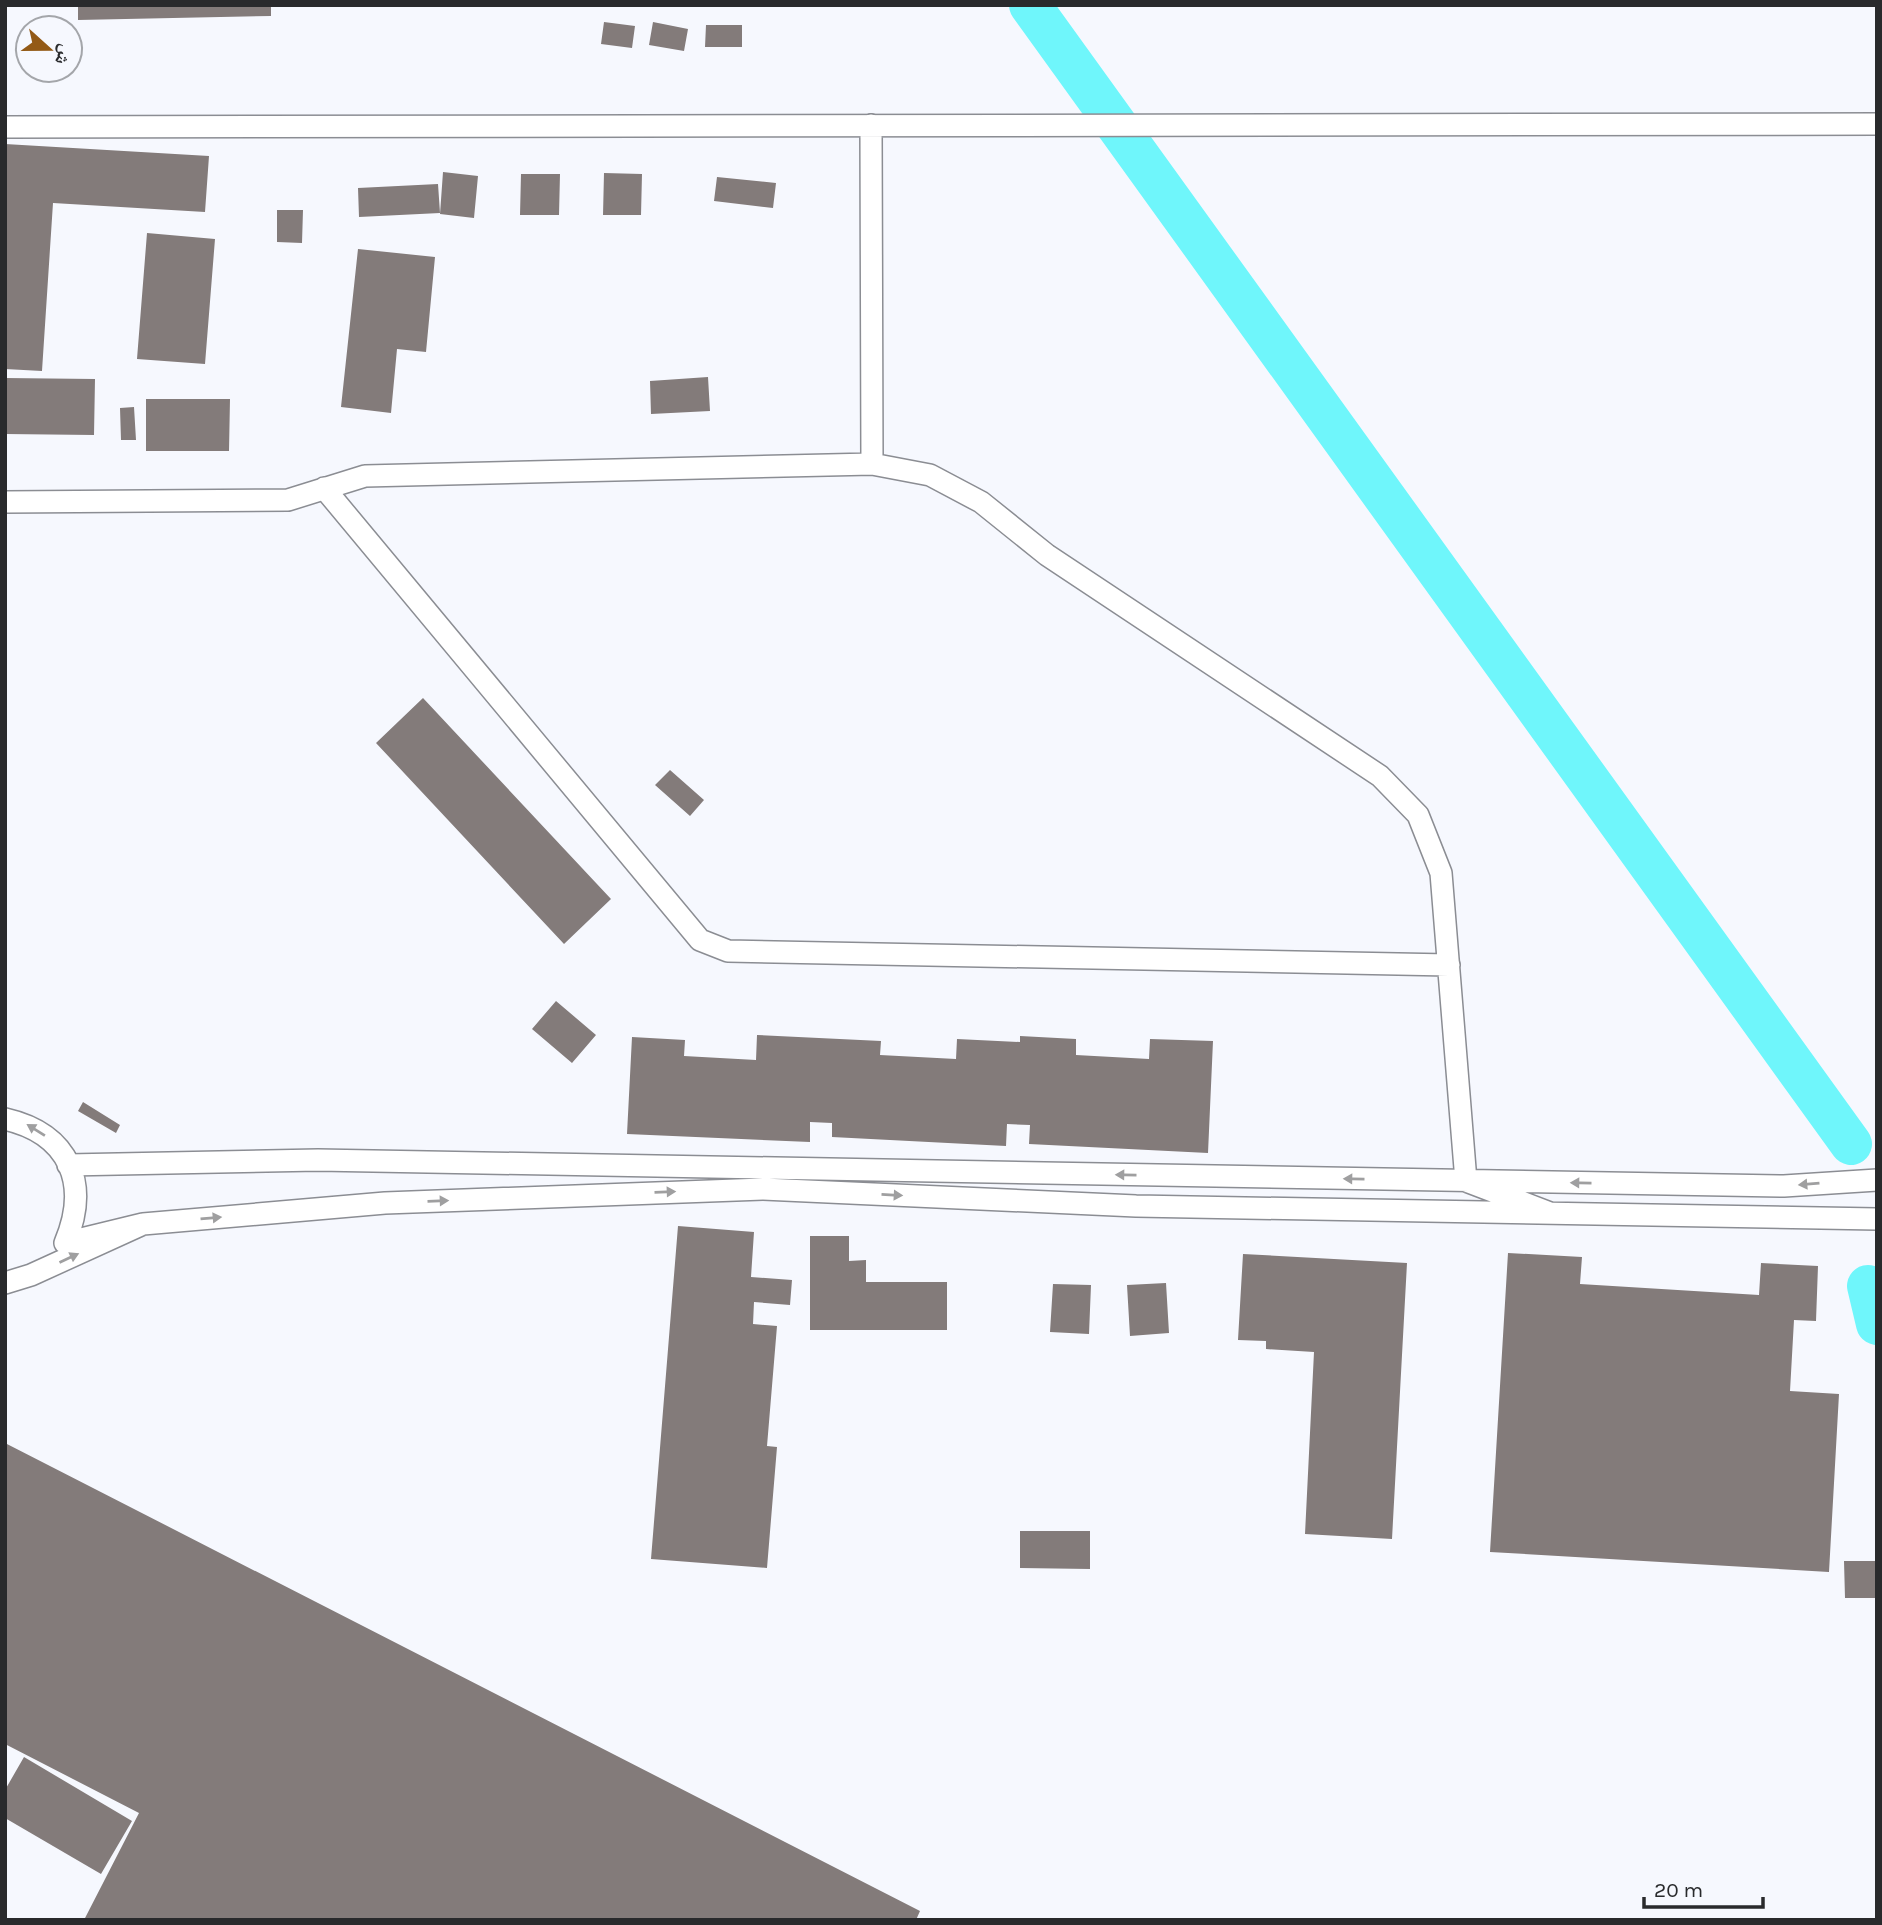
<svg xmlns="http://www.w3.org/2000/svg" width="1882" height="1925" font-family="Karla,'Noto Naskh Arabic',sans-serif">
	<rect width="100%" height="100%" fill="#f6f8fe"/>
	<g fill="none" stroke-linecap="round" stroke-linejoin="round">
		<path stroke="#6ff6fb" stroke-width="42" d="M1030,5l821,1139
			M1868,1286l9,38"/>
	</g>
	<path fill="#837b7a" d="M78,5h193v11l-193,4z
		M604,22l31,4 -3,22 -31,-4z
		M653,22l35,7 -4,22 -35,-6z
		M706,25h36v22h-37z
		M5,144l204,12 -4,56 -152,-9 -11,168 -37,-2z
		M443,172l35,4 -4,42 -34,-4z
		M604,173l38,1 -1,41h-38z
		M521,174h39l-1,41h-39z
		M717,177l59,6 -3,25 -59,-7z
		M438,184l2,29 -81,4 -1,-29z
		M277,210h26l-1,33 -25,-1z
		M147,233l68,6 -10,125 -68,-5z
		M358,249l77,8 -9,95 -29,-3 -6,64 -50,-6z
		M708,377l2,34 -59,3 -1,-33z
		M5,378l90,1 -1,56 -89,-1z
		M146,399h84l-1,52h-83z
		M134,407l2,33h-15l-1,-32z
		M423,698l188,201 -47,45 -188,-201z
		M670,770l34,30 -14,16 -35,-31z
		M556,1001l40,34 -24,28 -40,-34z
		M757,1035l124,6 -1,14 76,4 1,-20 63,3v-6l56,3v16l73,4 1,-20 63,2 -5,112 -179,-9 1,-19 -23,-1 -1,22 -174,-9v-14l-22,-1v20l-183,-8 5,-97 53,3 -1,16 72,4z
		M83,1102l37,23 -4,8 -38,-22z
		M678,1226l76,6 -3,45 41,3 -2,25 -36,-3 -1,22 24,2 -10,120 10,1 -10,121 -116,-9z
		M810,1236h39v25l17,-1v22h81v48h-137z
		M1508,1253l74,4 -2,27 179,11 2,-32 57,3 -2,55 -22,-1 -4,71 49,3 -10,178 -339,-20z
		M1243,1254l164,9 -15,276 -87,-5 9,-182 -48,-3v-8l-28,-1z
		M1166,1283l3,50 -39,3 -3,-51z
		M1053,1284l38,1 -2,49 -39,-2z
		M5,1443l915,468 -4,9h-832l55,-107 -134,-69z
		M1020,1531h70v38l-70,-1z
		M1844,1561h33v37h-32z
		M24,1757l108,64 -31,53 -96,-56v-28z"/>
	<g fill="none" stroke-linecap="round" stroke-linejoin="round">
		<g stroke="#8b8d93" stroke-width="24">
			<path id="lane" d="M871,125l1,339
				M5,127l1872,-3
				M324,488l376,452 28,11 721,14
				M5,502l283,-2 77,-24 507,-12 58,11 51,27 66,53 333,221 38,39 23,58 25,308 84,32
				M5,1119c65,15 85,65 60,124l78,-19 -112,51 -26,8
				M68,1165l250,-5 1466,26 93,-6
				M143,1224l242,-21 378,-14 373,17 741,13"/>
		</g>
		<use href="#lane" stroke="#fff" stroke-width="21"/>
	</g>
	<defs><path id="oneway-solid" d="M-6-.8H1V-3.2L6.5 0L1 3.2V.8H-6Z" transform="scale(1.75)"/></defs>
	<g fill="#9f9fa0">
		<use href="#oneway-solid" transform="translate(36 1130) rotate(-148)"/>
		<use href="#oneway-solid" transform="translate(1126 1175) rotate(-179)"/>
		<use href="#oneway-solid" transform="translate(1354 1179) rotate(-179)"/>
		<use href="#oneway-solid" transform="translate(1581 1183) rotate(-179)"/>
		<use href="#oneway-solid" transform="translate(1809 1184) rotate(175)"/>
		<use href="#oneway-solid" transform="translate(665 1192) rotate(-2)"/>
		<use href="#oneway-solid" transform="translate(892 1195) rotate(3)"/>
		<use href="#oneway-solid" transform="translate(438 1201) rotate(-2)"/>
		<use href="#oneway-solid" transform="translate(211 1218) rotate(-5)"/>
		<use href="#oneway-solid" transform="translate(69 1258) rotate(-25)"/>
	</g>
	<rect width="1882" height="1925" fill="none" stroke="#292a2c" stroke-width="14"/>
	<g transform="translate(49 49) rotate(111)"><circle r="33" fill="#f6f8fe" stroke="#a4a6aa" stroke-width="2"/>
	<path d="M0-5L12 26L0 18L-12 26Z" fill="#935a16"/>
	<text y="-10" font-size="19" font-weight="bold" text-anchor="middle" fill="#292a2c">ش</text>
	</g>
	<path d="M1644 1897v10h119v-10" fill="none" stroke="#292a2c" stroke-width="3.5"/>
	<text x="1654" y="1897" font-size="21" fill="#292a2c" stroke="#f6f8fe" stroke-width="5" paint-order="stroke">20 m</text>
</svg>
